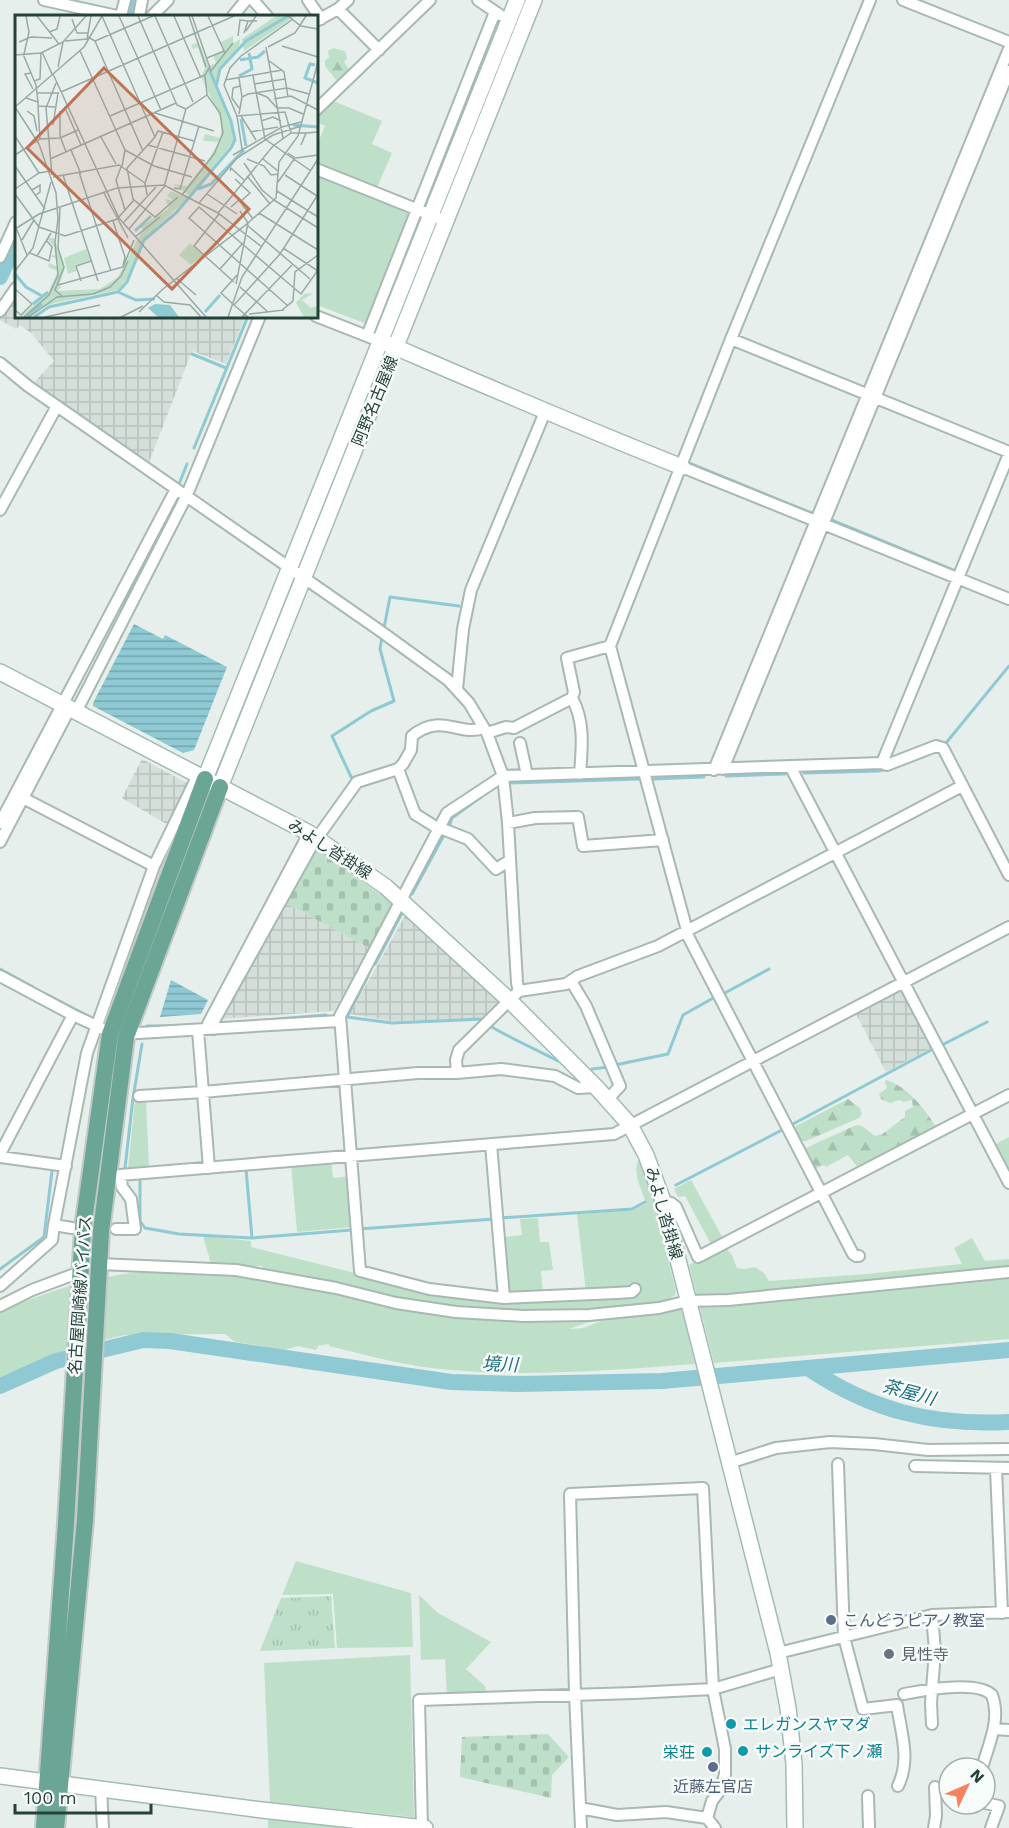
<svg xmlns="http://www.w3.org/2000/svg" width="1009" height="1828" font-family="'Work Sans','Noto Sans JP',sans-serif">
	<defs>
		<pattern id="industrial-grid" width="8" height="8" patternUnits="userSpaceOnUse" patternTransform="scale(1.5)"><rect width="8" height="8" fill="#d4dfda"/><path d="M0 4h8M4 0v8" fill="none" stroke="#b6c1bc"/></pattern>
		<pattern id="forest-firs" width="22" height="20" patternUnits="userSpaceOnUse" patternTransform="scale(1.5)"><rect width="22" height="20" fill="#bfe0c8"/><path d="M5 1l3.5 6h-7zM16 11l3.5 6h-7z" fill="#a4c1ad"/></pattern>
		<pattern id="cemetery-stones" width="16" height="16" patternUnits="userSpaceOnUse" patternTransform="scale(1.5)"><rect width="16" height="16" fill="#bfe0c8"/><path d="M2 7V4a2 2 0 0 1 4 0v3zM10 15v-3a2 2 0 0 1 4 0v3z" fill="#a4c1ad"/></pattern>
		<pattern id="park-tufts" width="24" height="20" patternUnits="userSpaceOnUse" patternTransform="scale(1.5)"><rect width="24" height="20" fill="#bfe0c8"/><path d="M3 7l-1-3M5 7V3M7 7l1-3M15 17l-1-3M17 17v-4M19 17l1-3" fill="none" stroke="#a4c1ad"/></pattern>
		<pattern id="water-rules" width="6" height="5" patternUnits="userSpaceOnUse" patternTransform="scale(1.5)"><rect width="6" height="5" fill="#8ec9d4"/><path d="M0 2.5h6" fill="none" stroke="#74a5ad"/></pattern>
	</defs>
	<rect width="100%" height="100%" fill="#e6efeb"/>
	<path fill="url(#industrial-grid)" d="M16,297v19l229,1 -19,47 -34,-13 -44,114 -116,-80 22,-24 -22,-27 -12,-9 -4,4 -16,-9v-2z
		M142,759l47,25 -21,41 -46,-27z
		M284,902l85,46 -35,63 -114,8z
		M406,914l92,88 -17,17 -89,2 -42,-7z
		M902,987l33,59 -49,26 -31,-60z"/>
	<path fill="#bfe0c8" d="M331,100l51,21 -10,23 20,9 -16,37 -59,-24 -1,-19 9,-21 -8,-4v-8z
		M316,174l91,38 3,4 -43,108 -50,-19z
		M146,1098l3,70 -21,1 7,-70z
		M1009,1137v36l-15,-28z
		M639,1159l15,42 22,90 -1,4 -11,7 -16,5 -93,6 -101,-3 -190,-38 -2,-6 -19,1 -32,-3 -8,-28 48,5v6l176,44 31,4 128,-3 -9,-78 56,-4 13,-6c-3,-13 -15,-32 -7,-45z
		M331,1160l2,18 18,-2 3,51 -57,5 -6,-68z
		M691,1180l33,60 -12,6 -27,-50 -7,1 -4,-8z
		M538,1218l2,24h9l4,28 -12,1 2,25 -37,-3 -4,-56 20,-2 -2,-16z
		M972,1238l13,23 24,-2v10l-278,28 -34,-1 -8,-31 36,-18 7,8 5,13 8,1 10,-2 9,6 5,8 97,-7 96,-10 -8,-16z
		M178,1269l19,6 67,3 132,27 210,11 -37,13 14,-1 37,-14 61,-8 14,58c-81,6 -163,13 -244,6 -41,-3 -82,-14 -122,-24v-2l-11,2 -2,4 -18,-4 -21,6 -15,-6 -27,-4 -10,-8 -100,1 -53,12 -72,30v-65c61,-27 111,-40 178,-43z
		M1009,1275v64l-295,24 -15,-59z
		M296,1561l115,32 2,54 -76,1 -4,-54 -51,1z
		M419,1595l19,18 53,29 -25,27 19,17 1,8 -39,1 -2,-36 -24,1z
		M410,1655l4,162 -144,-15 -6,-139z
		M268,1817l98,11h-98z"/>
	<path fill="url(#forest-firs)" d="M333,48l12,3 2,7 -3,4 5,7 -10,11h-3l-11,-14v-5l4,-4 -1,-6z
		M886,1080c21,6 39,29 50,47l-1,2 -76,40 -11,-14 -22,12 -2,-2 -10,4 -9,-18 1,-3 50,-23 6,1 13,10 6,-1 24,-18v-6l8,-4 -1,-7 -8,2 -4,-2 -10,3 -9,-4 -2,-5 8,-6 -2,-6z
		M848,1099l12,9 2,6 -3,4 -53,23h-6l-6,-12 2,-3z"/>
	<path fill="url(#cemetery-stones)" d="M314,847l78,56 -23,45 -85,-46z
		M548,1734l21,23 -17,18 -1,23 -91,-21 2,-40z"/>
	<path fill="url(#park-tufts)" d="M331,1596l4,52 -75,3 21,-53z"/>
	<path fill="url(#water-rules)" d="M134,624l29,15 2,-4 62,32 -33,83 -11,3 -90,-47v-3z
		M171,980l37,20 -7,14 -41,3z"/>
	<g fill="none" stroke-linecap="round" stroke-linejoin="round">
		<path stroke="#8ec9d4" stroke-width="3" d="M192,354l34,14
			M194,448l54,-132
			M689,463l125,51
			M179,484l8,-20
			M829,519l124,51
			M384,628l6,-31 69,9
			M946,743l63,-77
			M804,773l74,-2 10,-2
			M726,776l59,-2
			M652,779l52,-2
			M352,783l1,-2 -21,-45 39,-25 23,-10 -14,-52 2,-12
			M510,783l131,-4
			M449,827l3,-9 29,-21
			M412,894l32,-59
			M375,964l27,-51
			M0,969l33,18
			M368,976l-21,41 45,6 92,-4
			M46,994l44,23
			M723,994l46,-25
			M241,1022l85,-7
			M147,1026h28
			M490,1026c22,13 45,23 68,35
			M942,1045l45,-23
			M615,1065l53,-11 15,-39 32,-18
			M592,1069l17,-2
			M791,1125l144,-77
			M125,1168l8,-70 9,-54
			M246,1169l6,69
			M138,1177l2,-1v45l5,7 34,6 73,4 100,-8
			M676,1185l106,-55
			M500,1218l132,-9 13,-7
			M359,1229l135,-10
			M0,1269l44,-32 8,-66"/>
		<path stroke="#8ec9d4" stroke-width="16" d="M130,16l4,-16
			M0,277l16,-35
			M808,1368c64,43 125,58 201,54
			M0,1386l56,-25 87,-21 27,1 281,41 68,2 143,-3 347,-31"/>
		<g stroke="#a8b8b2" stroke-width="14">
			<path id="street" d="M44,0l73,16
				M253,0l14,16
				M308,0l13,19
				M478,0l22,15
				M903,0l106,42
				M338,9l41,41
				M121,16l4,-16
				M139,16l3,-16
				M152,16l16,-16
				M233,16l13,-16
				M316,21l22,-12 10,-9
				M316,110l114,-110
				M316,169l130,52
				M0,257l16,-35
				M0,311l16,-23
				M316,316l56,22
				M367,336l128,-324
				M731,339l278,113
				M0,363l28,23 351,244 69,50 21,23 18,30 16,43 5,47 9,160 2,8
				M682,467l327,132
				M0,510l57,-104
				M457,689l6,-60 8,-39 74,-178
				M572,698c13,24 10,49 8,76
				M76,712l110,-215 74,-181
				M487,733l19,-6 8,1 58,-30 2,-6 -7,-34 43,-12
				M520,743l7,32
				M882,763l5,2 49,-19 7,2 66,127
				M791,768l218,415
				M398,769l17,45 24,15
				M723,769l286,-698
				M714,770l295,-721
				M23,798l131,68
				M0,823l176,-334
				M508,823l27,-5 43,-1 5,29 80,-6
				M440,828l28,11 28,30 13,-8
				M0,842l70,-134
				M0,976l73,39 28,13
				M571,981l15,25 34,80 -13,14
				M208,1024l101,-191
				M215,1029l-1,-8 98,-176 45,-63 41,-13 5,-5 8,-14 1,-14c29,-24 47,1 72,-8
				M198,1030l11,138
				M122,1034l217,-13
				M457,1073l-1,-13 3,-10 60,-59 47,-7 12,-8 80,-30 304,-160
				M139,1096l64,-4 215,-19h39l44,-4 54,7 23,12 18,-1
				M491,1144l13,154
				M0,1154l73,-139
				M0,1157l66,9
				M663,1201l8,2 5,4 22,50 311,-162
				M54,1225l33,-172 67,-187 44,-91
				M116,1229h19l-4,-30 -9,-12 -2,-12 494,-41 395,-207
				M859,1256h-3l-3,-2 -164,-316 -79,-292 121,-307 139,-339
				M99,1264l137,6 100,18 60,15 60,9 67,4 66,-1 70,-7 29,-7 40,-1 281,-28
				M0,1286l52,-46 2,-15 18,3
				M635,1289l-3,3 -16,1 -112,5 -75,-9 -69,-18 -20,-255 107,-203 56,-37 379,-13 127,-309
				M0,1306l32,-16 48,-18
				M729,1463l47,-15 54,-6 44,2 54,6 81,-1
				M838,1464l6,173 19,72 34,-4c4,28 14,54 1,81
				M915,1466l94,2
				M996,1468l6,145
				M932,1615l3,36 -4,52 1,21
				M778,1653l154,-38 77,-3
				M904,1694c20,-4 73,-14 88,1 9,25 -3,48 -10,73
				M994,1729l15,1
				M101,1788l2,40
				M868,1796l1,32
				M985,1803l14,3 -8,22
				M580,1808l37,7 49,-3 41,6
				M422,1828l-3,-128 215,-7 79,-4 68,-20
				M581,1828l-6,-134 -5,-200 133,-6 10,201 12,60v25l-4,15 -9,12 -5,17 8,10
				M934,1828l2,-12 -1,-29"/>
		</g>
		<g stroke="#a4bbb3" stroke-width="18">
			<path id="secondary" d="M388,344c98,42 195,84 294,123
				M0,672l309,161 77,54 123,113 87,87 34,38 16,30 17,46 115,452 10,55 6,56 1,64
				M205,779l312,-779
				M220,787l314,-787
				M0,1776l262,34 163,18"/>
		</g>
		<g stroke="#c2cac8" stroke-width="20">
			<path id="primary" d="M44,1828l22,-304 17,-296 27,-194 95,-255
				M56,1828l29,-308 16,-289 25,-194 94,-250"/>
		</g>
		<use href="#street" stroke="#fff" stroke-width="10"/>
		<use href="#secondary" stroke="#fff" stroke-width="15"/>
		<use href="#primary" stroke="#6aa596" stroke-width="16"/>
	</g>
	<g fill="#5c6f8a" stroke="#f7fbf9" stroke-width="2">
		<circle cx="831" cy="1620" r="6"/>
		<circle cx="713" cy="1767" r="6"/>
	</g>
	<circle fill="#6b7280" stroke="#f7fbf9" stroke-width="2" cx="889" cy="1654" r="6"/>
	<g fill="#0f9aa8" stroke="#f7fbf9" stroke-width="2">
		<circle cx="731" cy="1724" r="6"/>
		<circle cx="743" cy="1751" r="6"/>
		<circle cx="707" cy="1752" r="6"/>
	</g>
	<g text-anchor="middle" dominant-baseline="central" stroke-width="5" stroke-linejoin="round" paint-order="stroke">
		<g font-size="16" fill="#24423a" stroke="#f7fbf9">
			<text transform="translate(375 401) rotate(-68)">阿野名古屋線</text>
			<text transform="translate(330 849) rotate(33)">みよし沓掛線</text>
			<text transform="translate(664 1213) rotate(74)">みよし沓掛線</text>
			<text transform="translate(80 1295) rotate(-86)">名古屋岡崎線バイパス</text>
		</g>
		<g font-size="16" fill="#4e5e75" stroke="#f7fbf9" text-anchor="start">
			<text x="843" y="1620">こんどうピアノ教室</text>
			<text x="713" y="1786" text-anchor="middle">近藤左官店</text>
		</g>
		<g font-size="16" fill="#5b616d" stroke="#f7fbf9" text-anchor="start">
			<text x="901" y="1654">見性寺</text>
		</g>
		<g font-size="16" fill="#0d838f" stroke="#f7fbf9" text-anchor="start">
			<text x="743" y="1724">エレガンスヤマダ</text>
			<text x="755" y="1751">サンライズ下ノ瀬</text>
			<text x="695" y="1752" text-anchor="end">栄荘</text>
		</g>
		<g font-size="18" font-style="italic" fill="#1c6f80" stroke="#f7fbf9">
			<text transform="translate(500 1364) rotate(2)">境川</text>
			<text transform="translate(909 1392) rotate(15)">茶屋川</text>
		</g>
	</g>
	<g transform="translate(15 15)">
		<rect width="303" height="303" fill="#e6efeb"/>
		<path d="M180,18l34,84 5,24 -44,55 -17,-12 14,2 23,-29 9,-15 -16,-1 2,-7 15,4 1,-4v-15l-20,-42 4,-9 -7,-21 -5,2 -2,-4 6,-2zM218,21v8l7,-5 -1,7 -18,20 -6,17 -6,-17 7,-3 -3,-8 10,-4 -2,-9zM156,176l17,7 -46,43 -15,38 -9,11 -63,13 -35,14 28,-24 10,-22 -10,-4 1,-4 9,4 -1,-8 -7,-3 5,-1 -1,-8 -7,-9h7l11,30 -6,18 3,1 -5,4 43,-2 18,-12 25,-48 -3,-2 29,-19 -4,-9 9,2 -7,-5zM175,228l13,12 -12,10 -12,-10zM71,234l4,11 -15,5 2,6 -9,3 -4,-16z" fill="#bfe0c8"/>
		<path d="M299,278l-12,7 9,8 6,-2 1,10 -14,1 -8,-14 8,-9z" fill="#bfe0c8"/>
		<path d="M261,1h19l-51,35 -2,-12z" fill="#bfe0c8"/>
		<path d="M140,289l15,1 9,12h-21l-10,-9z" fill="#8ec9d4"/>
		<path fill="none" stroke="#8ec9d4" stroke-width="3" d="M225,45l18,-3 7,-6M300,50l-5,-1 -5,14 13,5M224,61l13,-7 -3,-16M201,72l4,-18 26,-28 42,-25M226,104l5,27M278,110l25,2M183,174l13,-5 33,-34M120,216l16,-15M0,259l11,13 16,9M103,277l18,8 19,-1M18,289l15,-12M190,297l15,-17M12,302l15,-13M19,302l15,-10 69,-15 9,-10 17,-42 32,-27 55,-65 4,-8 -4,-19 -22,-52"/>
		<path fill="none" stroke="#98aaa4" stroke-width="1.5" d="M22,1l22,28M87,1l53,121 -28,31 6,31 22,18 23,-20M104,1l42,94M123,1l39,89 9,4M140,1l38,86M159,1l27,62M174,1l17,51M177,1l19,55 22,-28M193,1l17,37M273,1l13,10 17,3M57,4l5,14h11M231,16l10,-15M34,17l8,-3 3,-13M229,18l4,-12h9M223,21l2,-16 8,1M73,22l7,4 48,110M50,26l22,-2 4,-23M80,26l58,-25M4,27l12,-5 21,1M267,31l36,11M251,32l17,91M253,32l27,-14 11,-17M65,36l45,99 -3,16M27,37l10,22M8,39l13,31 2,17M9,39l5,-22 -3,-16M0,40l26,-2 22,-11 23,-26M192,43l17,-7M253,45l16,12 4,25M43,52l5,-25M16,58l-6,1 8,15M38,59l66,144 87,99M238,61l12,63 46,32M224,63l3,19M210,65l57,-10M19,66l6,-2 1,-26M239,69l31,-5M46,77l173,-76M22,78h22M242,78l10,4 10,11h12l14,6M11,83l12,4v4l17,1M259,84l17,-3 27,14M23,91l2,33M0,92l24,37 17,49 2,26 -3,23 3,33 -9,20 -25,22M0,92l69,-60 18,-31M224,93l-7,-10 1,-10 7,-2M51,95l15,35M12,96l7,5 3,15M45,96v25l6,16M140,98l59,18M224,99l3,-17 6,-3 39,-6 22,6M95,101l95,-41 5,-9M222,101l5,33M226,101l15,24M246,106l12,-4 8,4M38,110l5,-32M235,117l28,-5M276,118l-6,-21 -48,4 -13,-31 6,-17 11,-12 52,-37M0,121l24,37M86,122l15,27M140,122l3,-6 36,10M133,130l57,16M286,130l5,-12 12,-1M56,135l10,24M110,135l29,16 38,11M0,140l25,-16 20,-1 18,-8M218,140l49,-28 19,-5M281,143l22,-3M35,144l126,-56M232,144l17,7 7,9 7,-1M248,144l15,12M229,148l18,27 12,10M0,151l30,43M106,152l-5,13 9,30M215,156l1,-3 13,12M64,157l32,99M37,160l-6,-67 10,-25M48,160l35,106M270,160l32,21M232,161l23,28M38,162l66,-12 26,18M220,164l15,14 -10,9M263,167l17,-24 -7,-5M159,173l6,1 19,-63M0,174l24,-16 11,-2M17,175l8,-5v7l-4,3M262,176l41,26M89,178l24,45M0,179l24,33 26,9 52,-17 17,-19M192,179l30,20M132,180l-2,-12 18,-51M167,180l32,-41 9,-21 -3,-20 -13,-18 -2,-20M259,185l44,28M184,188l38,-45 36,-23 28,-9M216,192l8,-7 14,19M45,193l-2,40 6,19 -9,23 7,6M203,198l55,-67 18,-13h15M244,198l59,37M204,199l-25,32 40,36M98,206l12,36 -2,9M109,207l32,-35M0,210l12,30M232,210l63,54M0,214l24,-15 78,-26 47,-3 54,28 44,34M114,214l35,-42 22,-78 21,-14M120,222l25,-20M7,225l12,-20M268,233l35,23M15,238l19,8 3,-14 -6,-7M22,241l14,-23M205,254l23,-26M0,256l18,-23 18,-66M222,260l-16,18 13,12 46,-51 37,-58M161,263l20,17M66,266l-5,-15 15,-5M221,269l12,-61 28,-25 3,-36 19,-26 20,-74M43,270l65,-18 11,-27M225,272l28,25M0,274l17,15 -11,11 -6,-5M141,280l8,7 26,3 11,12M219,290l14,12M273,291l-99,-88 10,-11 102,87 17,-24M267,295l11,-9 2,-29 23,-17M124,297l24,-23 85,-66 -8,-12M234,299l35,-4M14,302l28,-20 36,-3 17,-7 11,-11 7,-15M30,302l55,-12M106,302l22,-11M213,302l14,-40 76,-118M227,302l50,-52"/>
		<path fill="#c07456" fill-opacity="0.15" stroke="#c07456" stroke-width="3" d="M89,53l145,141 -77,80 -145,-141z"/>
		<rect width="303" height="303" fill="none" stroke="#24423a" stroke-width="3"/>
	</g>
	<g transform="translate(967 1786) rotate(46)"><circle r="28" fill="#f7fbf9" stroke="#a3b1ad" stroke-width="1.5"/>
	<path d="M0-4.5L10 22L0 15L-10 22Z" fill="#f4845f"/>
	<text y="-9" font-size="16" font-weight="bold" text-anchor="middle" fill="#24423a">N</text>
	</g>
	<path d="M15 1804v9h136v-9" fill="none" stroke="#24423a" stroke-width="3"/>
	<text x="24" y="1804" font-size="18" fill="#24423a" stroke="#f7fbf9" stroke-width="4.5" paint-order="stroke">100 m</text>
</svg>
